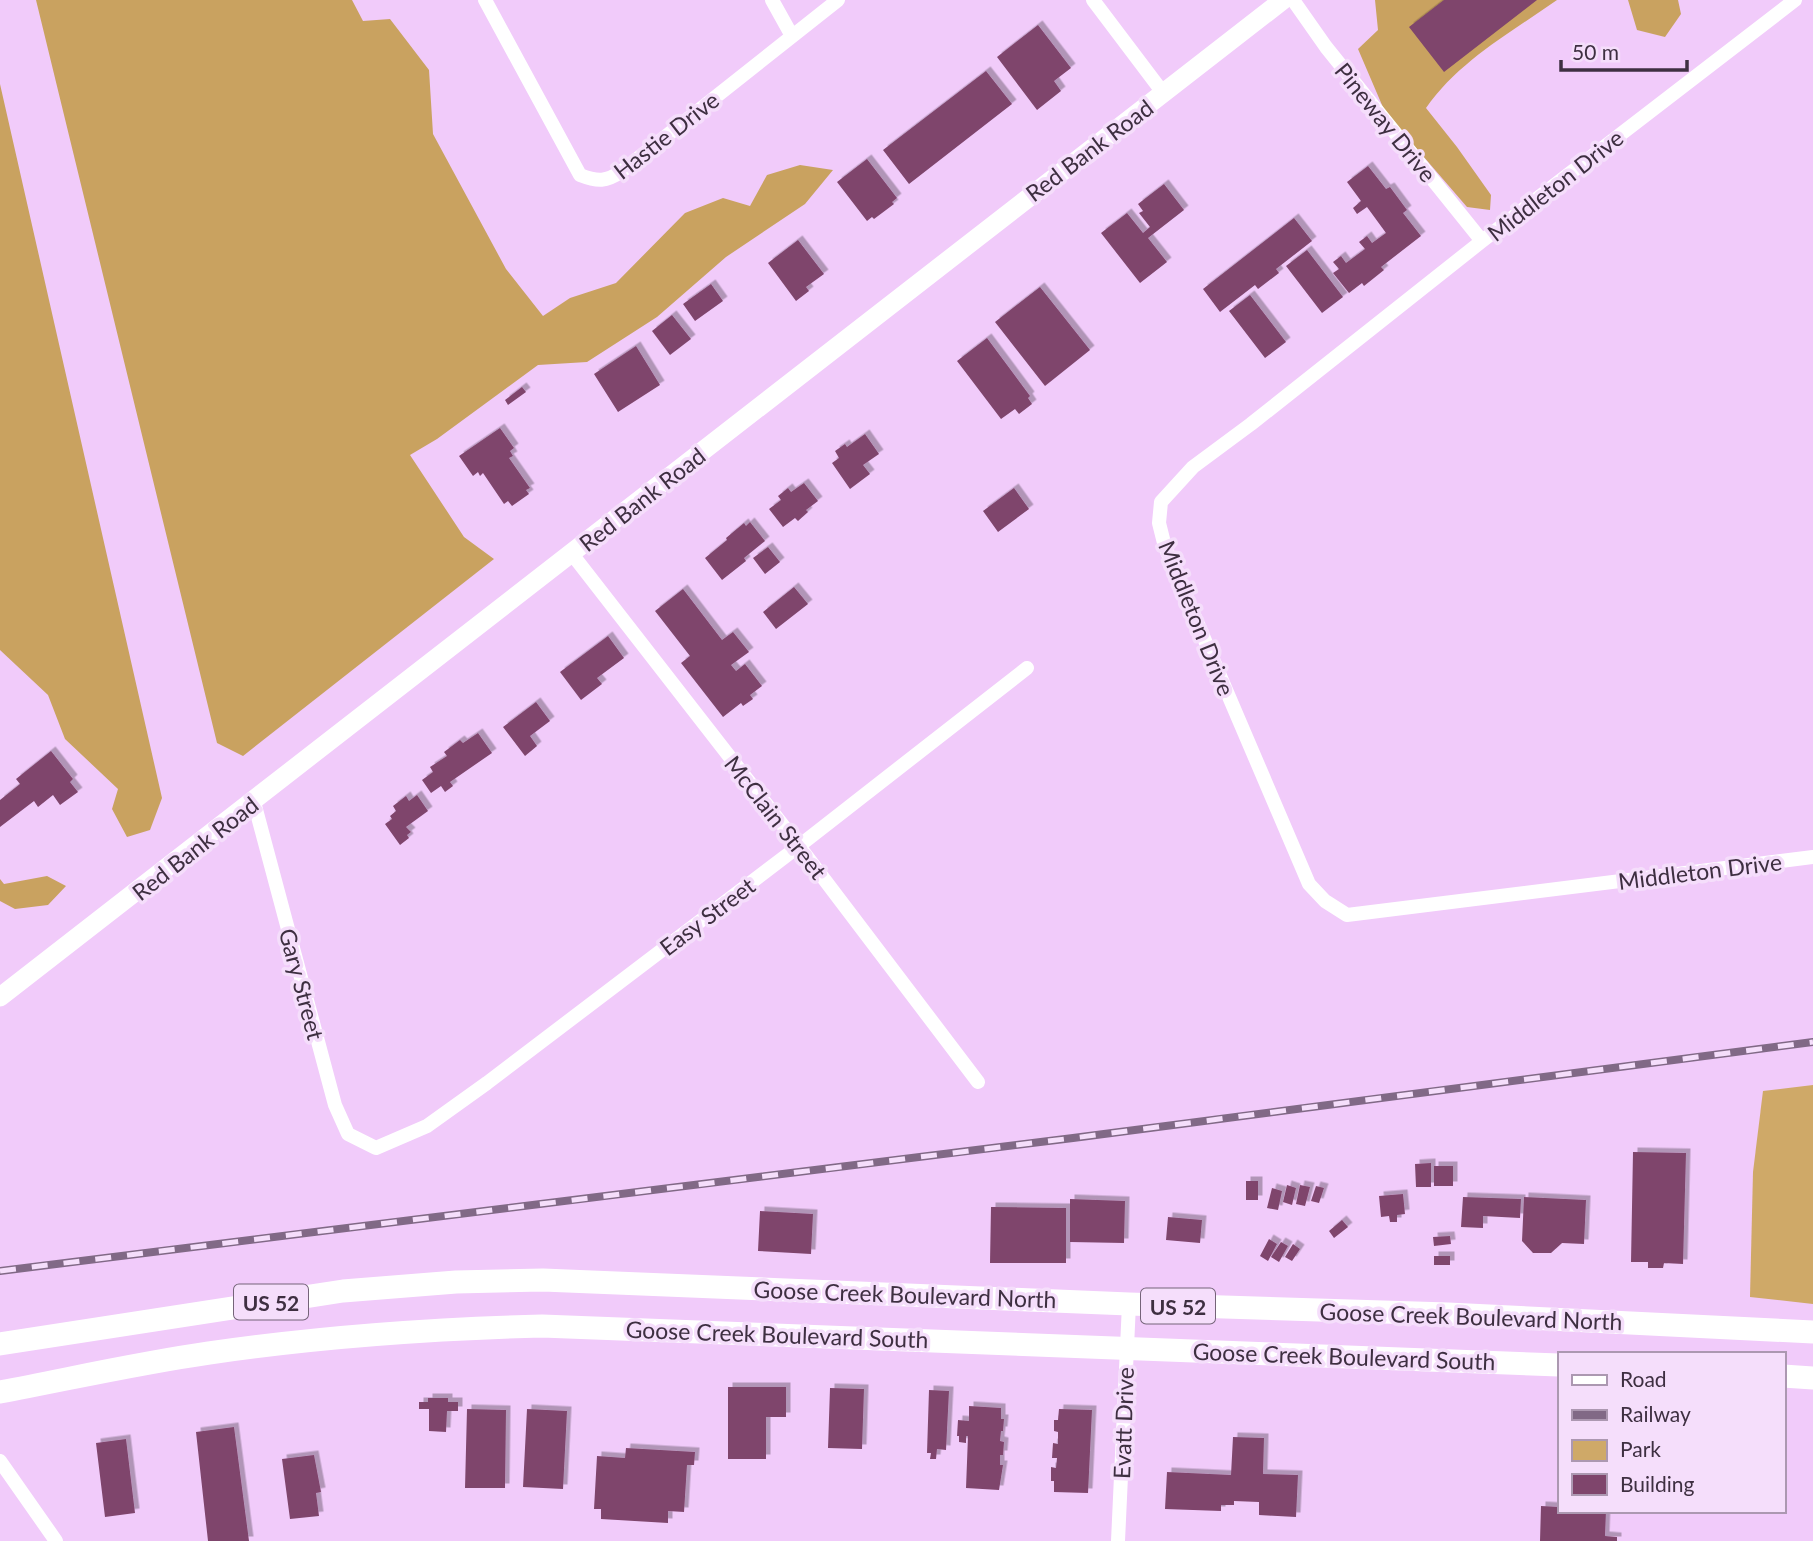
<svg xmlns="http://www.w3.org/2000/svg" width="1813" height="1541" font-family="Lato,sans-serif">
	<defs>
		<filter id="shadow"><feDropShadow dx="4.5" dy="-4.5" stdDeviation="0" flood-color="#0004"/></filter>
	</defs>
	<rect width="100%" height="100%" fill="#f1cbfa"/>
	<path fill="#cfa968" d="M1813,1085v219l-63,-7 3,-125 10,-81z"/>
	<path fill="#c9a260" d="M36,0h316l11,21 27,-2 39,51 4,64 73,135 37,47 27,-18 46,-15 69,-70 38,-15 27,8 17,-31 33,-10 33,5 -28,34 -79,53 -69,60 -70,45 -49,3 -101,74 -27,16 54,82 30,22 -251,197 -26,-13z
		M1375,0h182c-47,33 -98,61 -131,108l31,39 34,48 -1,15 -23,-3 -82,-95 -27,-63 20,-19z
		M1628,0h50l3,14 -16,23 -28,-7z
		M0,84l162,714 -12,32 -23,7 -15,-28 6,-20 -53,-50 -17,-44 -48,-45z
		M47,876l19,10 -18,19 -33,4 -15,-8v-22l4,5z"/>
	<path fill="#7f456c" filter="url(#shadow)" d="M1444,0h93l-93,72 -35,-45z
		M1038,25l33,43 -17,13 7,10 -24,19 -40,-53z
		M986,71l26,33 -103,80 -26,-34z
		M867,159l30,39 -5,4 2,2 -20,15 -2,-2 -5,4 -30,-39z
		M1368,166l18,23 4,-2 17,23 -4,3 18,23 -40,31 3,3 -20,16 -2,-3 -13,10 -16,-20 6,-4 -6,-7 8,-6 5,7 19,-14 -6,-7 8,-6 5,7 14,-10 -19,-26 -10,7 -4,-6 8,-7 -14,-19z
		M1164,184l20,26 -36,28 19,24 -27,21 -39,-50 26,-20 16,20 7,-6 -11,-14 4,-2 -5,-7z
		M1294,218l18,23 -36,28 3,4 -21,16 -3,-4 -35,27 -17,-23z
		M798,240l26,34 -18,13 3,4 -13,10 -28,-38z
		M1307,250l36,47 -21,16 -36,-47z
		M711,284l12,17 -28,20 -12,-17z
		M1040,287l50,63 -45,36 -50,-64z
		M1250,295l36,47 -21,16 -36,-47z
		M672,315l19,24 -21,16 -18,-24z
		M987,338l43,58 -2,2 4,6 -13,10 -4,-5 -14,10 -44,-58z
		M636,346l24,39 -42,27 -24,-38z
		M522,387l4,5 -18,13 -3,-5z
		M500,428l14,20 -4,3 3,5 -4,2 21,30 -4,2 3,4 -17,12 -4,-5 -4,3 -21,-31 -3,3 -2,-4 -5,4 -14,-20z
		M865,434l14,20 -16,11 7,9 -20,15 -18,-26 7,-5 -4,-7 10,-7 2,3z
		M804,483l14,18 -12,9 2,2 -10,9 -3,-3 -12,9 -14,-18 12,-9 -3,-4 10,-8 3,4z
		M1014,488l15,21 -31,23 -15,-21z
		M750,522l15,19 -21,17 2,3 -24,19 -17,-22 22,-18 -1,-2 18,-15 2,3z
		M768,547l12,15 -15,12 -12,-16z
		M794,587l14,17 -32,25 -13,-17z
		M683,589l39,51 11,-8 16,20 -18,13 5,6 9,-7 17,22 -12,9 3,4 -10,7 -2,-3 -18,14 -42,-54 9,-7 -35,-45z
		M608,636l16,22 -27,20 5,6 -21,16 -21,-28z
		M536,702l14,19 -20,15 7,10 -12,10 -22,-29z
		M478,733l14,20 -42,29 3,4 -8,6 -4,-6 -10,7 -9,-13 11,-8 -3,-5 17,-11 -3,-4 16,-12 3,3z
		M51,751l22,28 -3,3 8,10 -18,13 -7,-10 -15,12 -4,-6 -34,26v-27l20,-16 -4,-5z
		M417,795l11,16 -22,16 5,5 -4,3 2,3 -9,7 -15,-21 7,-5 -2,-3 6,-5 -3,-5 13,-10 3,5z
		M1633,1152l53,1 -3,111 -19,-1 -1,5h-15v-6h-17z
		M1431,1163v24h-15l-1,-23z
		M1434,1166h19v20h-19z
		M1246,1181h12v19h-12z
		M1287,1185l9,3 -4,17 -9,-3z
		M1300,1185l10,2 -5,19 -9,-2z
		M1316,1186l8,2 -5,15 -8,-2z
		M1272,1188l10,3 -4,19 -11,-2z
		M1403,1194l2,20 -8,1v7h-7l-1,-6 -8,1 -2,-21z
		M1463,1197l58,2 -1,19 -37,-2v12l-22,-1z
		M1524,1197l62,3 -2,44 -22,-1 -11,10h-18l-11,-12z
		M1070,1199l55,2 -1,42 -54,-1z
		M991,1207l75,1v55h-76z
		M760,1211l53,3 -2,40 -53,-3z
		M1168,1217l34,3 -2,23 -34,-3z
		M1342,1220l6,7 -14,11 -5,-7z
		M1450,1236l1,8 -17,2 -1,-9z
		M1269,1239l8,5 -9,17 -8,-5z
		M1281,1242l7,4 -9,16 -8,-5z
		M1293,1244l7,5 -8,12 -7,-4z
		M1434,1256h16v9h-16z
		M728,1387h58v30h-20v42h-38z
		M830,1388l34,1 -2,60 -34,-1z
		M929,1390l20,1 -3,59 -9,-1 -1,10h-6l1,-6h-4z
		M428,1398h20v4h10v9h-11l-1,21 -17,-1v-22h-10v-7h9z
		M969,1406l32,2v11h3l-1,12h-2l-1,10 4,1 -1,13h-3v10h3l-4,25 -33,-2 2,-52h-2v7l-7,-1v-6h-2l1,-16 11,1z
		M467,1409l39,1 -1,78h-40z
		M527,1409l40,2 -4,78 -40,-2z
		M1059,1409l33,1 -4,83 -34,-1v-11h-3v-14l5,1 1,-10h-5l1,-15 5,1v-12l-4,-1v-11h4z
		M234,1427l15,114h-41l-12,-109z
		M1233,1437l31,1 -1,36 35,1 -2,42 -37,-2v-13l-25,-1v4h-13v6l-56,-2 2,-37 64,3z
		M126,1439l9,74 -30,4 -9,-74z
		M626,1448l69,4 -1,13h-7l-3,47 -16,-1v12l-67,-4v-10h-7l3,-53 28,2z
		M314,1455l7,37 -5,1 3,23 -29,3 -8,-60z
		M1541,1506l18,1v4h47l-1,25 12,1v4h-77z"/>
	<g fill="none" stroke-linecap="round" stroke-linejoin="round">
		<path stroke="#fff" stroke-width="14" d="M485,0l95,175c18,7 26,7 42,-4l216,-171
			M772,0l20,36
			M1093,0l71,94
			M1293,0l33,47 156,194
			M1795,0l-313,241 -231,183 -58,43 -32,35 -2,21 6,24 144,337 16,17 22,14 466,-58
			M572,554l227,292 179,236
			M254,802l81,303 13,29 28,14 51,-22 60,-43 312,-237 228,-178
			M0,1461l56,80
			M1118,1541l11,-237"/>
		<path stroke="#fff" stroke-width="19" d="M0,997l1283,-997"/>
		<path stroke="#fff" stroke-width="23" d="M0,1344l343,-53 113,-9 87,-2 586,24 319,10 365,18
			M1783,1376l30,2
			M0,1392c69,-13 139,-29 209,-39 110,-16 221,-24 333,-27l1017,39"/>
		<g stroke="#816986" stroke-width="8">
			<path id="rail" d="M0,1271l1073,-133 740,-96"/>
		</g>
		<use href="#rail" stroke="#f5defb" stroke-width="5" stroke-dasharray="16" stroke-linecap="butt"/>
	</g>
	<g text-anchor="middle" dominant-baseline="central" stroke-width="7" stroke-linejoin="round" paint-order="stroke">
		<g fill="#f5defb" stroke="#756479" stroke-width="2">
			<rect x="234" y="1284.5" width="74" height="35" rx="5"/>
			<rect x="1141" y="1288.5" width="74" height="35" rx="5"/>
		</g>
		<g font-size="21" font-weight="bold" fill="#3e2f41">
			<text x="271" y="1302">US 52</text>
			<text x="1178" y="1306">US 52</text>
		</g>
		<g font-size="23" fill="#3e2f41" stroke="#f5defb">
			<text transform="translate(1386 122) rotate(51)">Pineway Drive</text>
			<text transform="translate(666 135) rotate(-38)">Hastie Drive</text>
			<text transform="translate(1089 150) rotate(-37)">Red Bank Road</text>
			<text transform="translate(1555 185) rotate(-38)">Middleton Drive</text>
			<text transform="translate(642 499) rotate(-38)">Red Bank Road</text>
			<text transform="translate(1197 618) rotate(68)">Middleton Drive</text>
			<text transform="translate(776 817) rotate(52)">McClain Street</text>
			<text transform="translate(195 848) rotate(-38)">Red Bank Road</text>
			<text transform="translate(1700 871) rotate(-7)">Middleton Drive</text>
			<text transform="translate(707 916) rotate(-37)">Easy Street</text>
			<text transform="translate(302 984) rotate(75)">Gary Street</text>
			<text transform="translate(905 1294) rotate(2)">Goose Creek Boulevard North</text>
			<text transform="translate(1471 1316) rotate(2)">Goose Creek Boulevard North</text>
			<text transform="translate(777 1334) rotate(2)">Goose Creek Boulevard South</text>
			<text transform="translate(1344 1356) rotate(2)">Goose Creek Boulevard South</text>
			<text transform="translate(1123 1423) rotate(-88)">Evatt Drive</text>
		</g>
	</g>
	<rect x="1558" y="1352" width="228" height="161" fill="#f5defb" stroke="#ac98b1" stroke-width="2"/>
	<rect x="1572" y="1375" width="35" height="10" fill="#ffffff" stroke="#ac98b1" stroke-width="2"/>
	<text x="1620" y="1387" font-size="21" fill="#3e2f41">Road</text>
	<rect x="1572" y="1410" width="35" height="10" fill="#816986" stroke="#ac98b1" stroke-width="2"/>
	<text x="1620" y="1422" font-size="21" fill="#3e2f41">Railway</text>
	<rect x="1572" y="1440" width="35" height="21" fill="#cfa968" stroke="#ac98b1" stroke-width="2"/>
	<text x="1620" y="1457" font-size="21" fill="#3e2f41">Park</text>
	<rect x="1572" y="1474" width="35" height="21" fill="#7f456c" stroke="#ac98b1" stroke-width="2"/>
	<text x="1620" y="1492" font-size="21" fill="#3e2f41">Building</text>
	<path d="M1561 60v10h126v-10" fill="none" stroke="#3e2f41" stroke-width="3.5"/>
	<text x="1572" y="60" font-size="21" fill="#3e2f41" stroke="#f5defb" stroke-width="5" paint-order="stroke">50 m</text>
</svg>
